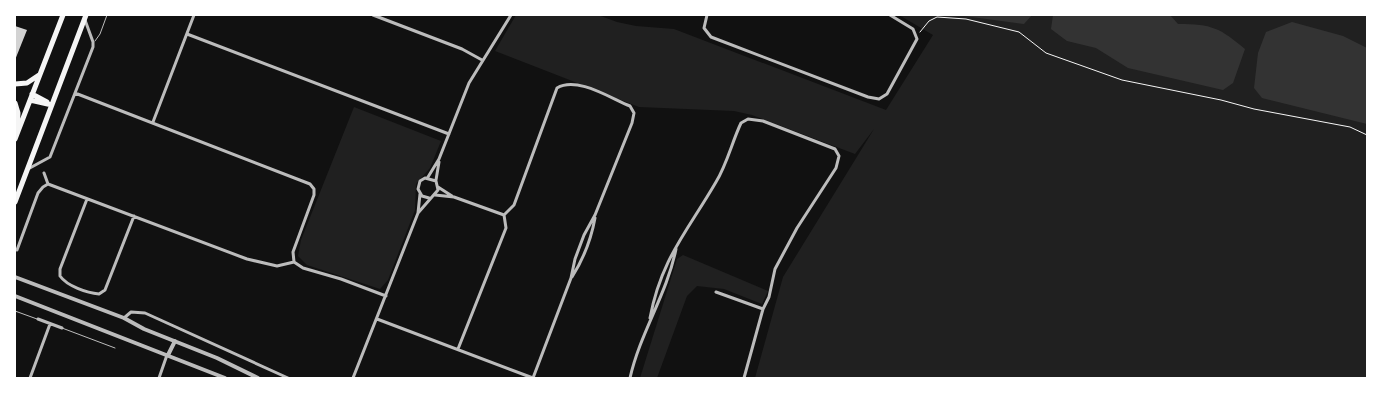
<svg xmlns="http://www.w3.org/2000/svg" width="1382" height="393" font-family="Helvetica,sans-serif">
	<rect width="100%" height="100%" fill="#111"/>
	<path fill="#202020" d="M516,15h82l19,7 19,4 38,3 212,81 47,-75 -34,-20h468v363h-612l28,-101 91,-148 -19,25 -103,-39 -18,-4 -95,-4 -144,-56z
		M354,107l87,34 -11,27 -14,16 -1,26 -27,70 -8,9 -73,-24 -9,-9 3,-16z
		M683,255l85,36 -6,13 -38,-15 -27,-3 -10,10 -30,82h-17l37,-119z"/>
	<path fill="#333" d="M957,15h75l-8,9z
		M1053,15h117l8,9c34,0 42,4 67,25l-12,34 -10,7 -95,-22 -32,-20 -29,-7 -16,-12z
		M1292,22l51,14 24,12v76l-105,-26 -8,-10 4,-35 8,-21z"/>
	<path fill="#d3d3d3" d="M15,26l12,4 -12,30z"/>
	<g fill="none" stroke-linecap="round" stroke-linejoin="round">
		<path stroke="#f5f5f5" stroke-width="1" d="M920,32l9,-11 8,-4 29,2 53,13 27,21 76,27 99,20 33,9 96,18 17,8"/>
		<path stroke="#bcbcbc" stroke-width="1" d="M95,41l5,-7 7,-19
			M15,311l22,8
			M62,328l53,20"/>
		<path stroke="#bcbcbc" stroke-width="3" d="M373,15l89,34 20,11
			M707,15l-3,13 7,9 157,60 11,2 8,-5 30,-55 -4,-10 -23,-14
			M187,34l262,100
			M75,93l235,91 4,5v6l-21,57 1,10 9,6 38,11 45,17
			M153,122l41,-107
			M28,169l22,-12 43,-110v-5l-8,-22
			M44,173l4,11 199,75 30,7 17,-4
			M428,177l11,-18 30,-76 42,-68
			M436,180l3,-18
			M438,187l14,9
			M435,195l19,2 50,18 2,13 -48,121
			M87,199l-27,70v7c7,10 27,17 39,18l6,-4 29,-74
			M418,213l20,-23 -2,-9 -11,-3 -5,3 -2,8 4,7 7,2
			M504,215l10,-10 43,-117c20,-12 53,10 73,18l4,7 -2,10 -37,92 -11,20 -9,24 -4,19 -38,100
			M17,250l21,-57 5,-6 5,-3
			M572,277c12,-19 19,-37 23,-59
			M716,292l47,17
			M124,318l7,-6 14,1 143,65
			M650,318c11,-59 37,-86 66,-136 11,-18 16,-40 25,-59l7,-4 15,2 72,28 4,7 -3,12 -39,60 -22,41 -6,28 -6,12 -19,69
			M38,319l24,9
			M377,319l156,59
			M30,378l20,-54
			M159,378l8,-23
			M353,378l65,-165 2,-19
			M630,378c10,-45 37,-84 46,-129"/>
		<path stroke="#bcbcbc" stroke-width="4" d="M15,277l109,41 20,11 73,29 41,20
			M15,296l210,82
			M168,355l7,-14"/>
		<path stroke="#f5f5f5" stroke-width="5" d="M15,84l12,-1 12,-8
			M32,94l15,8
			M30,100l22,5
			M15,103l3,10 -1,16
			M15,139l48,-124
			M15,202l71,-187"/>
	</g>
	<rect width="1382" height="393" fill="none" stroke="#ffffff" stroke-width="32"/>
</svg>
